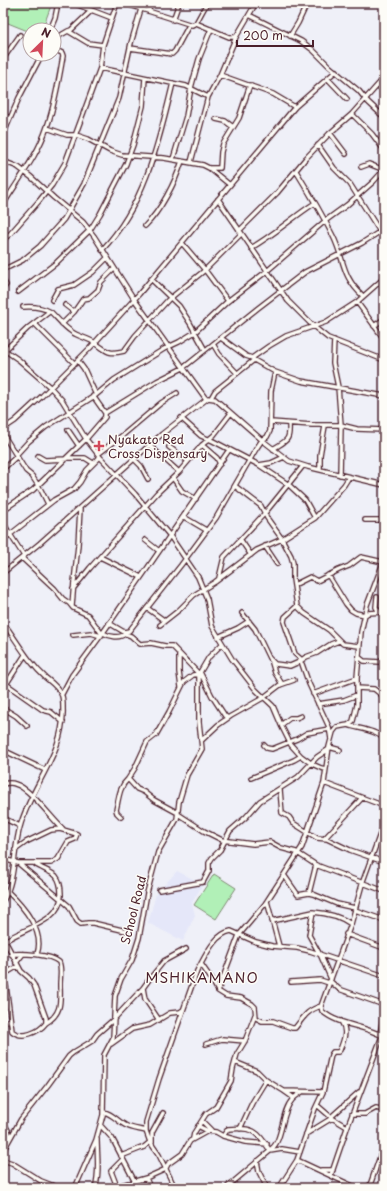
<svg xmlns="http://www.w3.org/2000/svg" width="387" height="1191" font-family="'Playpen Sans',sans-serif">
	<rect width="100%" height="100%" fill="#eff0f8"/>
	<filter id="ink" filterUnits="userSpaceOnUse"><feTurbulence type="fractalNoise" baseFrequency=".025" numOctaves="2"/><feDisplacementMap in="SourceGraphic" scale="8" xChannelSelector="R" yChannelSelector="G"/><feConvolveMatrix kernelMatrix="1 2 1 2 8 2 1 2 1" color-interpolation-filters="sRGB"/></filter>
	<g filter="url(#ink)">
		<path fill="#e5e7f9" d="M177,871l26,13 -11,19 3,12 -12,26 -35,-18 8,-29z"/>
		<path fill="#b1f0b7" stroke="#7e8871" d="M3,3h49l-10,27h-12v2l-27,-11z
			M214,874l22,14 -20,31 -22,-14z"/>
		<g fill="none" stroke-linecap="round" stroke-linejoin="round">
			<g stroke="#4a1f2b" stroke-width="6">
				<path id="minor" d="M73,3l39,15
					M123,3l69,22 4,-2 11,-20
					M148,11l4,-8
					M249,15l52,26 12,9 16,16 30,25 9,11 16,15
					M173,20l6,-17
					M196,23l33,14h7l20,-34
					M50,30l5,-12 3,-15
					M68,31l3,-1 20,-19
					M290,36l8,-13 7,-15
					M54,39l14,-8 20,12 15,2
					M130,48l42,6 3,-3 14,-26
					M3,59l17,-24
					M100,68l86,18 22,11
					M220,75l53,19 22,13
					M328,79l19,20
					M352,114l20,20 12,16
					M380,114l4,-5
					M3,115l7,3
					M216,119l9,2 8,6
					M47,128l20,7h9l12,4 22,12 12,4 42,3 39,7 6,3 21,17
					M330,133l16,21
					M3,135l16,-37 23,-44
					M318,145l16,23 16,16 34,54
					M173,159l13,-43 5,-28 8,-29 12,-30
					M3,161l15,6 13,10 23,21 29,24 11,14 40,63 72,100
					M191,162l17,-65 12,-22 16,-38
					M361,167l8,-3 15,6
					M210,168h10l1,-16 2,-8 16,-26 11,-33
					M296,171c13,21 26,43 37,65 12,24 8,40 30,60
					M218,199l70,102 25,25 15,12 56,22
					M3,205c15,-25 35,-50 44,-78 8,-23 12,-47 16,-71l-1,-3 -8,-4
					M145,226c16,-16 30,-43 37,-65
					M239,231l38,-38 29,-35 24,-25 22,-19 32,-36
					M3,240l7,-6 29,-33 13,-16 13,-22 35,-95 3,-23 14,-42
					M182,243l23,27 23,31
					M251,248c23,-13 42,-31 64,-45
					M102,250c43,-45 57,-109 71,-167
					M3,269l6,-2 14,-7 17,-14 24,-27 20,-35 35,-86 12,-55 10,-34
					M151,279l28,27 11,17 15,27
					M3,280l3,5 -3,4
					M18,292l38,-29 34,-33 10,-16 26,-50 7,-19 10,-39 2,-28
					M52,300l6,-11 16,-4 19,-13 14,-14
					M357,302l27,37
					M65,305l9,7
					M23,307c11,-1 19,0 28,5
					M34,323l41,41
					M62,324l12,-12 9,-13 6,-1 9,-8 3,-8 13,-13
					M374,326l10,-7
					M221,338l25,18 6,2
					M334,340l-1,23 5,24 3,38 -1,50
					M213,344l6,10 18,19
					M3,349l16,11 32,28 11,12 24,39 14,18 35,37 35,42 28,41 9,22 5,27 20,33 24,31 17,16 9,21 9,18 10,11 11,8 9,4 5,1
					M5,350l23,-22 21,-16h2c7,7 13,15 21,20 7,5 16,6 23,11 13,8 12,12 29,8l11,-15 33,-36 37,-30 36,-36
					M254,360l21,12 26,9 83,15
					M78,361l6,8 12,26
					M211,398l4,-7 39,-31 -2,-2 17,-12 17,-10 40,-14 31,-20 27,-24
					M105,413l52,-32 26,-13 75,-60 47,-36 57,-29 22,-14
					M181,418l20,18 12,5 46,24 30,20 16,15 10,18
					M271,422l41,3h29l16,4 27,1
					M3,429l12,-8 27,-25 48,-48 49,-54 156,-187 41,-36
					M68,430l11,16
					M3,434l13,21
					M149,445l30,27
					M202,445l15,13 3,6
					M169,447l19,14
					M273,449c14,-9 17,-8 16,-25
					M98,454l25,-19 38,-32 16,-10
					M38,456l7,4 21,-1
					M68,458h17l8,5
					M134,459l7,7 7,13
					M259,465l12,-2 13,-6
					M3,469l14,-13
					M320,470v-15l5,-29
					M173,478l9,13 14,8
					M235,486l26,20 6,12 15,21 9,17 2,7v16l4,27 7,7 25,17 14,14 16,2
					M48,504l-7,-14 -9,-14 -6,-5 -10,-16 12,-13 18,-15 50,-32 18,-15 50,-31 15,-7 16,-10 33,-31 39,-30 58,-50 22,-16 26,-23 11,-12
					M3,510l30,-20 53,-51 19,-22v-4l-12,-17
					M184,517l22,13
					M365,520h19
					M3,522l5,9 16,25
					M3,539l9,-6 42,-33 20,-11 6,-7 7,-12 13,-13
					M240,539l11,16
					M145,540l14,11
					M265,546l12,18
					M100,557l41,20
					M22,558l33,31 8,10 6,4 4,5 15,7 14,19
					M3,573l37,-30 122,-109 46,-36 7,1 47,41 27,21 19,6 76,18
					M328,575l18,29 5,6 5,3 9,2 3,-2 16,-1
					M219,578l5,-21 41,-44 38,-47
					M294,585l16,-8 7,4 22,-11 10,-4 12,-9 22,5
					M73,589l17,-21 67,-75 22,-21 23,-27 12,-10 17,-22
					M377,597l-1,10 3,5
					M72,606l2,-24 4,-37 2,-36
					M297,606l-12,11 -1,5 11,32 7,6
					M147,608l18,13
					M242,613l13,16 14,29 6,6 15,2 9,-4 7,-5 11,-4 14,-9 8,-3
					M3,622c14,19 25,40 43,56 5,4 14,11 16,18 1,3 1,8 1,12 2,45 -32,77 -43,119 -7,24 -4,52 -17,74
					M109,623l15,9 5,-1 52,-66 35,-47 40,-69 6,-9 5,-3 3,-6 1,-40 4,-19
					M160,625l19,-15 15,-15 21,-13 42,-32 25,-11 33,-21 29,-33 5,-8
					M103,633c7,4 17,6 23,0
					M126,634l5,2 9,8 11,-1 14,3h7l27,28
					M73,635l18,-2 10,3
					M218,637l20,-9 11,-7
					M179,654v18l2,15
					M359,657l5,4 16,1 4,-4
					M272,663l3,10 7,11
					M302,664l7,20 20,43 2,12
					M200,672l12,24 13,20 3,2
					M6,684l37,26 8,2 12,10
					M357,688l17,1 10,8
					M3,689l22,-34
					M62,694l10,-19 30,-41 127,-184
					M313,694l44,-16
					M318,704l26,-4 13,-5
					M3,708l13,8 11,10
					M281,725l9,-7h6l5,-2
					M348,725c11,4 28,5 36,14
					M202,740l16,-15 13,-9 32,-18 17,-13 14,-5
					M264,745l3,3 5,1 25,-10 10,-6 22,-4
					M329,747l11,3
					M3,750l42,20
					M251,778l43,-18 7,-4
					M324,783l60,23
					M3,784c4,-1 8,-2 12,0 15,4 36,34 48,45
					M280,790l2,23 7,4 4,6 24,15 10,1 23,11 34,12
					M178,813l-24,-13 -10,-8 -7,-3 -9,-10 7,-11 12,-26 9,-7 13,-23 15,-30 9,-7 6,-1
					M178,814l26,17 18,9 31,4 17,-2 11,6 15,4 20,13 68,26
					M121,817l-4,-4 -1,-3c3,-12 3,-23 12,-31
					M3,818l17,8
					M384,823l-21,58 -12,43 -30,82 1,5c17,15 43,14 62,26
					M325,838l37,-40
					M3,859l15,4h33l7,-4 10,-17 7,-3 2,-5 -17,-5 -9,1 -25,12 -11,8
					M18,863l51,43 8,15 4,3 7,-1h5l33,8
					M284,875l14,20 11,-2 4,1 24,10 18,4
					M159,890l44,-8 6,-11v-8l3,-5 8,-8 10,-19 16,-14 14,-16 38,-24 19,-20 12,-8
					M8,892c16,15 37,40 29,62
					M309,893l7,-28
					M267,901l12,45
					M355,910l29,10
					M313,912l-4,23 10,18
					M272,921l41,-9c13,1 27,4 38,12
					M346,934l38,14
					M3,937l18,34 8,7 5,7 12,33v5c-7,9 -24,17 -34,8l-6,-45 -3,-6
					M5,941c18,-13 57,-19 56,-47 0,-6 -1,-13 -5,-18 -2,-3 -16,-8 -21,-12
					M11,954c12,-1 39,0 48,8 3,7 1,15 1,22 0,16 3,29 -14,39
					M320,954l11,25
					M16,963l7,-9
					M201,964l11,16 6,11 8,5 15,2 11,6 3,3 1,11 6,3h11l19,7h3c9,-11 11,-17 26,-22
					M3,975l15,-9
					M330,981l9,8 45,16
					M291,982l29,-2 9,3
					M218,991l21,-56 26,-31 37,-57 22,-64 5,-36 4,-15 4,-5 11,-2 5,-4 4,-16v-27l4,-46 6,-27 17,-45
					M159,1020l-14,-21 -2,-11 5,-7 16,-20 22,-12
					M3,1023l7,-3
					M380,1034l4,-23
					M111,1044l21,-15 18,-4 20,-12 10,-1 3,-2
					M206,1044l16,-5 23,2
					M235,1062l22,9 9,9 18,11 39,1
					M3,1083v15
					M284,1091l10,7
					M317,1105l15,13 15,9
					M104,1112c9,2 13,9 21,13 7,4 14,4 21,6
					M352,1114h13l11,-6 8,2
					M331,1117l28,-25
					M202,1121l9,9
					M3,1122l5,8 2,8
					M101,1126l11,12 23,44
					M198,1126l10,5 8,1 7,4 22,6 22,2
					M240,1129l12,-26 14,-23
					M306,1134l26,-16
					M223,1136l5,-7c24,-2 30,1 42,22
					M193,1138l1,-5 12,-19 10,-7 15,-26 2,-12 4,-15 8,-13 10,-26
					M152,1143v-10l11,-20
					M271,1149c12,-8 10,-37 21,-49 3,-4 7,-6 10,-8
					M3,1151l18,-32 27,-34 21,-29 5,-4 18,-11 5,-7 17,-15 29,-31
					M121,1156l23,-9 6,-5
					M123,1159l-12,12 5,13 2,2 28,-8 20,-9
					M3,1160l9,3 29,18 18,7
					M297,1160l60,28
					M257,1161l2,11 8,16
					M166,1168l2,-4 14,-10 8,-13 18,-10
					M321,1170h12
					M331,1175l16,-47 35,-92
					M146,1178l4,10
					M75,1188l21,-48 7,-25 1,-60 9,-17 2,-42 6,-17 11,-19 7,-22 8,-45 11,-41 19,-33 2,-17 8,-27 15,-26 -3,-27v-48l10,-17 13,-13
					M95,1188c5,-15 2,-33 2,-49
					M175,1188l-16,-33 -9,-13 -4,-11v-9l13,-43 38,-108c8,-14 17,-37 34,-40l25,11 16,4 25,2 13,3 74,25
					M226,1188l44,-37 12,-2 18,3
					M279,1188l18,-28 18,-51 8,-17 8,-37 2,-3h5l2,-2c4,-11 8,-19 1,-29
					M369,1188l15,-43"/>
			</g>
			<use href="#minor" stroke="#fdfcf7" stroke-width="3.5"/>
		</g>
	</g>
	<path fill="#d1495b" stroke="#fdfcf7" stroke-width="1.5" d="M97 440h4v4h4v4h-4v4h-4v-4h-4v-4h4z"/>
	<g text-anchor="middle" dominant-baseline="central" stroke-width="3" stroke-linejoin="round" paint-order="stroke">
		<g font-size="12" fill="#4a1f2b" stroke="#fdfcf7" text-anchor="start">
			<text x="108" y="439">Nyakato Red<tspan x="108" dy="14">Cross Dispensary</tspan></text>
		</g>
		<g font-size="12" fill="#4a1f2b" stroke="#fdfcf7">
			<text transform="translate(133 910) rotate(-76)">School Road</text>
		</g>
		<g font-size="14" letter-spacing="1" fill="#4a1f2b" stroke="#fdfcf7">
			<text x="202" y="977">MSHIKAMANO</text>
		</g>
	</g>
	<rect width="387" height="1191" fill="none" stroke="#fdfcf7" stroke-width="16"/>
	<rect x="8" y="8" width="371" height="1175" fill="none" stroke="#4a1f2b" stroke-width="1.5" filter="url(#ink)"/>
	<g transform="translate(42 42) rotate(24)"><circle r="19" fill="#fdfcf7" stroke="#b5a4a5"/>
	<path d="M0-3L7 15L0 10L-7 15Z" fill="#d1495b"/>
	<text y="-6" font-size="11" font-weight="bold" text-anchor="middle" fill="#4a1f2b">N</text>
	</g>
	<path d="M237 40v6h76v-6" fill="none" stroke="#4a1f2b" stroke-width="2"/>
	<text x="243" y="40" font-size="12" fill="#4a1f2b" stroke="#fdfcf7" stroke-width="3" paint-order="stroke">200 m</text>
</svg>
